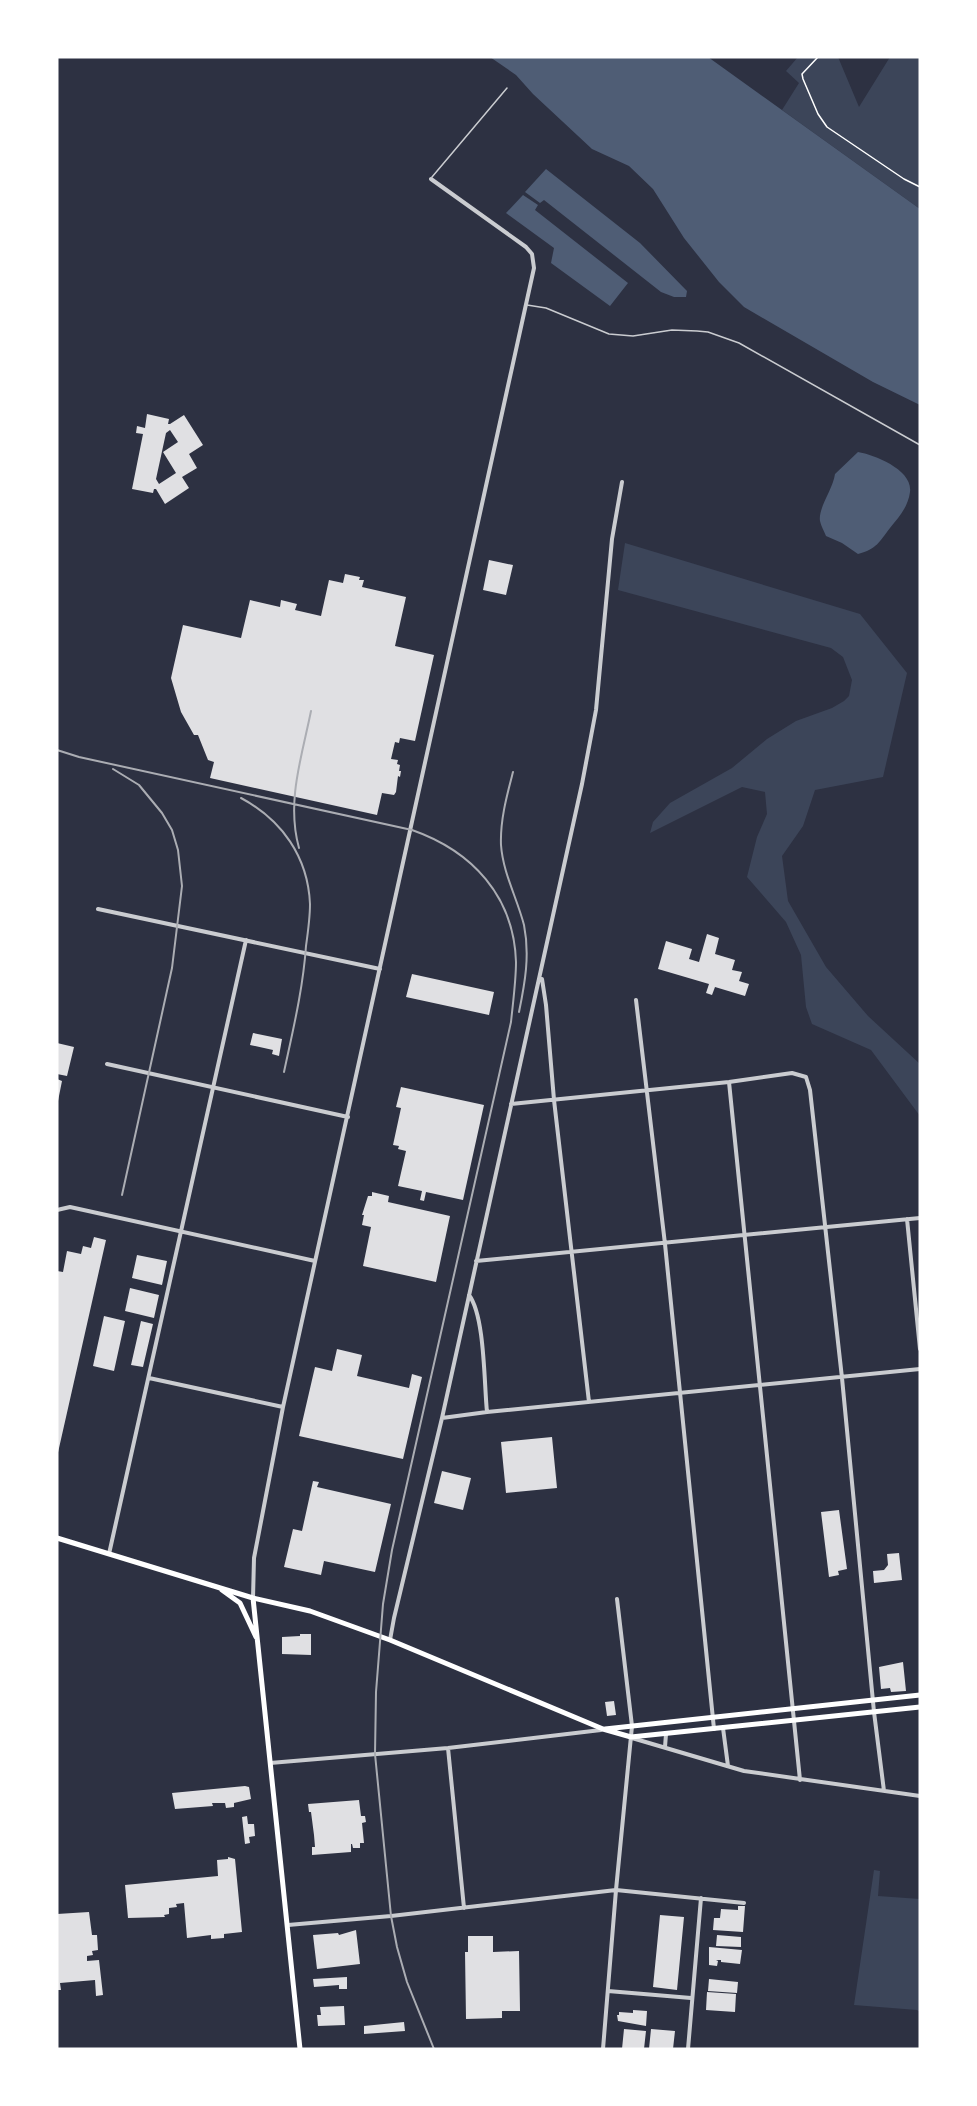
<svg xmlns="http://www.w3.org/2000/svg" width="977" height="2106" font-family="'Varela Round',sans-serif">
	<rect width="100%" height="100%" fill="#2d3142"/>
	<path fill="#3c4559" d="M798,57h40l21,50 31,-50h30v152l-138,-99 17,-27 -13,-12z
		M625,543l235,71 47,59 -24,104 -68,13 -12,36 -21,30 6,45 38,66 42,49 52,48v52l-49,-66 -59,-26 -6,-17 -5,-52 -15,-33 -39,-45 10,-40 10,-23 -2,-22 -23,-5 -92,46 3,-11 17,-19 62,-35 35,-29 29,-18 36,-13 12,-7 5,-5 3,-16 -9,-23 -12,-9 -213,-58z
		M874,1870l6,1 -2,25 42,3v113l-3,-2 -63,-5z"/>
	<path fill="#4f5d75" d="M490,57h218l212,152v196l-47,-23 -129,-75 -25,-25 -35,-44 -31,-49 -24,-23 -37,-17 -59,-55 -17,-19z
		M546,169l94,74 47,48 -1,6h-12l-13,-5 -117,-92 -4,3 -15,-11z
		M523,195l15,10 -3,5 93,73 -18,23 -59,-43 3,-15 -48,-35z
		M858,452c17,3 55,18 52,40 -2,15 -11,25 -20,36 -11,14 -13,21 -32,26l-16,-11 -16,-7c-2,-5 -5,-10 -6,-15 -2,-13 13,-32 15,-47z"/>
	<path fill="#e0e0e3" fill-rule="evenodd" d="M147,414l22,5 -1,5h2l14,-9 19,30 -14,9 8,14 -15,9 7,11 -24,16 -9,-15h-2l-1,4 -21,-4 11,-55 -7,-1 1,-7 8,2zM170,430l8,12 -15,10 13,21 -17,11 -3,-5 10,-46z
		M489,560l24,5 -7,30 -23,-5z
		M345,574l15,3 -1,3h5l-2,7 44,10 -11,49 39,9 -19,86 -15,-3 -1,5 -4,-1 -4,17 7,1 -1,4 3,1 -1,6h2l-1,6 -2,-1 -2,16 -2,3 -12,-2 -5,22 -167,-37 4,-16 -6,-2 -10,-25h-4l-13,-23 -10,-34 12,-53 58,13 9,-38 30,7 1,-7 16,4 -2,6 26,6 8,-36 14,3z
		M707,934l12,4 -4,16 20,6 -3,10 10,2 -3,9 10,3 -4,12 -30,-9 -3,8 -6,-2 3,-9 -51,-15 8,-28 26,8 -3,10 10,3z
		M412,974l82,18 -5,23 -83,-18z
		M253,1033l29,6 -3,17 -7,-2 1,-4 -23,-5z
		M57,1043l17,4 -7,29 -10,-2z
		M57,1079l5,2 -4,20h-1z
		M401,1087l83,18 -21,95 -37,-8 -2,9 -4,-1 2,-9 -24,-5 8,-35 -8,-2 1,-3 -6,-1 8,-37 -5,-1z
		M372,1192l17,4 -1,6 62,14 -14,66 -73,-16 8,-39 -9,-2 2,-10h-2l6,-19h4z
		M94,1237l12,3 -49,217v-186l6,1 4,-21 14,3 2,-8 8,2z
		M137,1255l30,6 -5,24 -30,-7z
		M130,1288l29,7 -5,23 -29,-7z
		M104,1316l21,5 -11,50 -21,-5z
		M141,1321l12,3 -10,43 -12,-2z
		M337,1349l25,6 -5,21 52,12 3,-14 10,3 -19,82 -104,-23 16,-69 17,4z
		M552,1437l5,51 -51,5 -5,-51z
		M442,1471l29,7 -8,32 -29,-7z
		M313,1481l6,1 -2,5 74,17 -16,68 -51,-11 -3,14 -37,-8 9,-38 9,2z
		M839,1510l8,59 -9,2 1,4 -10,2 -8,-65z
		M899,1553l3,27 -28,3 -1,-12 11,-1 4,-5 -1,-11z
		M300,1634h11v21l-29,-1v-17l18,-1z
		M903,1662l3,29 -15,1 -1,-4 -9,1 -2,-22z
		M614,1701l2,14 -9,1 -2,-14z
		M245,1786l4,1 2,12 -17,4v4l-8,1 -1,-5h-13l1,3 -38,3 -3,-16z
		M359,1800l2,16h4l1,6 -4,1 2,20h-4v5h-7l-1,-4h-1v8l-39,3v-8h3l-1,-12 -3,-23h-2l-1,-8z
		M247,1816l1,8h6l1,12 -6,1 1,6 -5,1 -3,-27z
		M228,1857l7,2 7,73 -18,2v4l-13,1v-4l-24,3 -3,-35 -8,1 1,3 -8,1v6l-5,1 1,2 -37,1 -3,-33 93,-9 -1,-16 11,-1z
		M738,1906h7l-2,26 -30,-2 1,-12h6l1,-9 17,1z
		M89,1912l3,23h5l1,15 -6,1 1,4 -6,1v5l12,-1 4,35 -7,1 -1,-16 -35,3 1,7h-4v-76z
		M660,1915l24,2 -7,73 -24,-3z
		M356,1930l4,34 -43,5 -4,-34 25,-2 1,2z
		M717,1935l24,2v10l-25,-1z
		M468,1936h25v16l26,-1 1,60h-18v7l-36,1 -1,-67h3z
		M709,1947l33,3 -2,14 -19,-2v-2h-5l2,1 -1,5 -8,-1z
		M347,1977v12h-8v-4l-25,2 -1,-8z
		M709,1979l29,3 -1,11 -29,-2z
		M707,1992l29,2 -1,18 -29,-2z
		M344,2006l1,19 -27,1 -1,-11h4l-1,-8z
		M633,2010l14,1 -1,15 -28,-5 -1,-6h2v-3l14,1z
		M404,2022l1,9 -41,3v-8z
		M624,2029l22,2 -2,18h-22z
		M651,2029l24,2 -2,18h-24z"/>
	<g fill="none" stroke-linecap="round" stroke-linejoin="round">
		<path stroke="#fff" stroke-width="1.5" d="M818,57l-16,17 1,5 15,35 9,13 77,52 16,8"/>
		<path stroke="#caccd0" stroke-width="1.5" d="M432,177l75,-89
			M527,305l19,3 63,26 24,2 39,-6 25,1 11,1 31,11 181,102"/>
		<path stroke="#caccd0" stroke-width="4" d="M98,909l282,60
			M542,979l4,26 8,95 35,302
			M636,1000l29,244 49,485
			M107,1064l241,53
			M729,1082l71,698
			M511,1104l218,-22 63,-9 14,4 4,13 32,288 32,334 10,79
			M57,1210l13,-3 245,54
			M907,1219l13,130
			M476,1261l444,-43
			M469,1295c16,21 15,89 18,117
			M149,1378l134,29
			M442,1418l45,-6 433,-43
			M109,1554l137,-614
			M253,1598l1,-40 29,-151 251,-1139 -2,-14 -6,-7 -95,-68
			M390,1640l4,-22 48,-200 140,-634 14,-74 16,-171 10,-57
			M723,1728l5,38
			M632,1738l112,33 176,25
			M665,1747l1,-13
			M448,1748l16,160
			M270,1763l178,-15 153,-18
			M288,1925l103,-9 225,-26 128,13
			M608,1991l83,7
			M603,2049l13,-159 16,-164 -15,-127
			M688,2049l13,-151"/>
		<path stroke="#fff" stroke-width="5" d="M57,1538l196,60 57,13 80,29 213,89 28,8 289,-30
			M222,1590l18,13 16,34
			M253,1598l47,451
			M605,1729l315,-34"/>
		<path stroke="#abadb3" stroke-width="2" d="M57,750l22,7 333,73c60,21 102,66 104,132 0,19 -3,40 -5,60l-119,528 -9,54 -7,88 -1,62 16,162 6,31 10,35 27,67
			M113,769l26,16 23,28 10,17 6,20 4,36 -10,82 -50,227
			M513,772c-6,23 -13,48 -12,73 2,28 16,53 23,80 6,30 1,58 -5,87
			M241,798c41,22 67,59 69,106 0,14 -2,28 -4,42 -3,43 -13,84 -22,126
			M299,848c-13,-46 3,-92 12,-137"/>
	</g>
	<rect width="977" height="2106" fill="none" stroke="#ffffff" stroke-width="117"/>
</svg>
